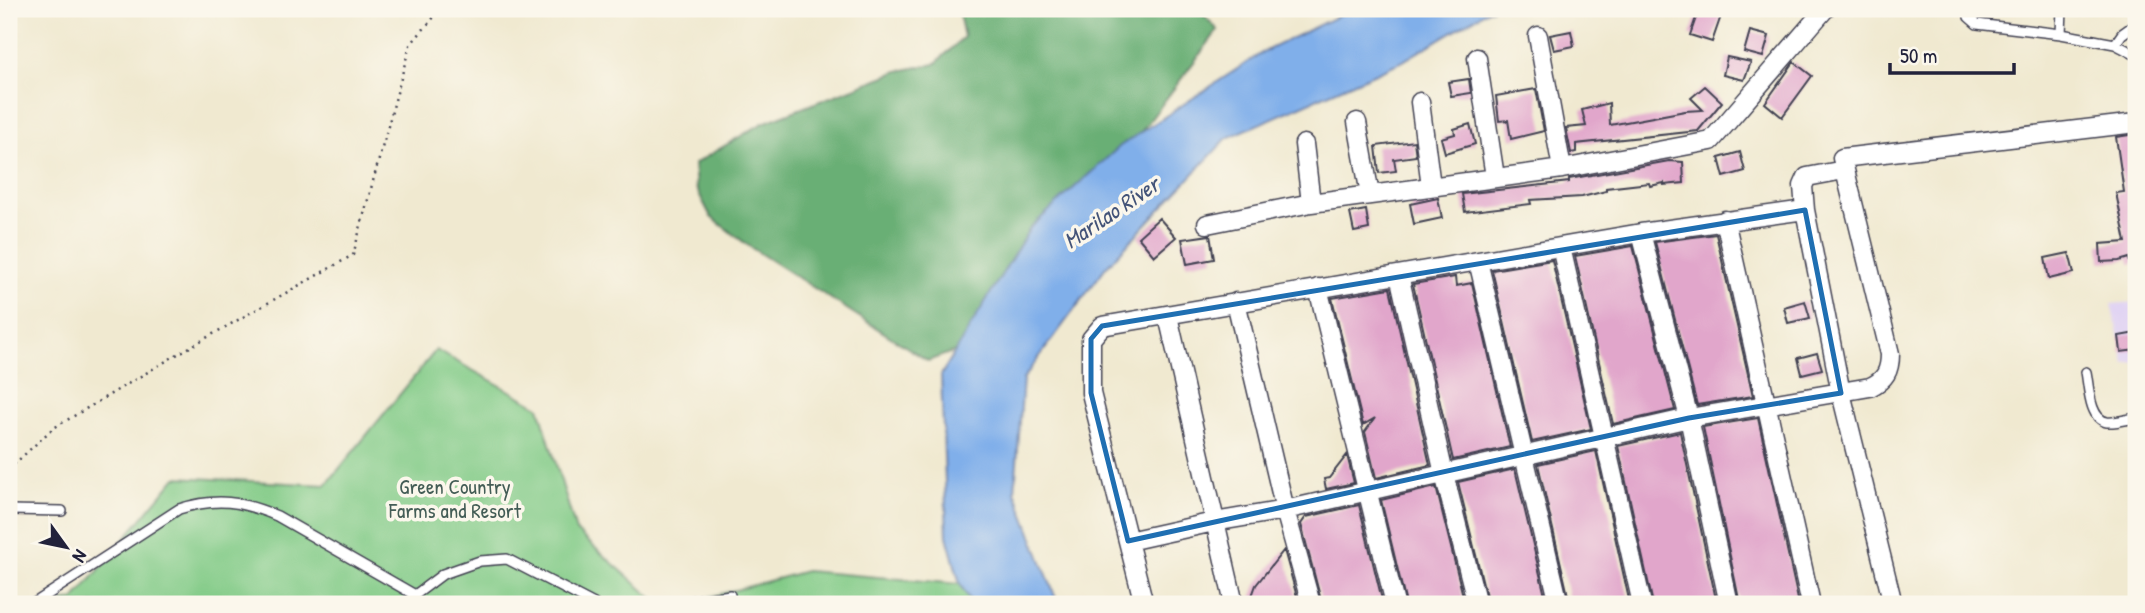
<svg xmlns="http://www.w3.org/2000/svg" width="2145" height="613" font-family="'Patrick Hand',sans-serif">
	<rect width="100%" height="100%" fill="#fbf7ec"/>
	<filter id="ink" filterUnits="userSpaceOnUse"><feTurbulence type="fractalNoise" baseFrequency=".0143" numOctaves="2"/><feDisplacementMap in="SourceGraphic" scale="14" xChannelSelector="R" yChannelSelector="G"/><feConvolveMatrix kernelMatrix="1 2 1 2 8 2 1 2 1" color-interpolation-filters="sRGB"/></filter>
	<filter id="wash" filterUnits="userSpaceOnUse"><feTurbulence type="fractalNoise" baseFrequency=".00686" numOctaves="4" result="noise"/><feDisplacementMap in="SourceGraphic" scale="28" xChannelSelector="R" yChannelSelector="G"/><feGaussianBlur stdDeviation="1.57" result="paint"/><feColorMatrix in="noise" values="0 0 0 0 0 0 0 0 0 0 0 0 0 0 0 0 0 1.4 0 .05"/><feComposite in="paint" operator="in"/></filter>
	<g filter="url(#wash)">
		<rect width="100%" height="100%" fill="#f0e9d0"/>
		<path fill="#e1d4f3" d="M2136,302v61l-11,1 -14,-60z"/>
		<path fill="#82cb87" stroke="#527661" stroke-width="2" d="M436,350l103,57 37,124 83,73h-619l34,-4 102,-123 150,8z
			M806,571l154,13 12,20h-289z"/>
		<path fill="#69af74" stroke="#466858" stroke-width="2" d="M958,9h237l7,4 16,17 -107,142 -136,172 -47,17 -178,-114 -39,-30 -15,-29 -2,-24 69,-41 135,-52 37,-7 29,-27z"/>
		<path fill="#80afea" stroke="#516892" stroke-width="2" d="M1352,9h138l-87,52 -176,77 -121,129 -83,112 -8,112 43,113h-86l-12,-20 -13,-48 -6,-161 89,-147 90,-82 143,-94z"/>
		<g id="blocks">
			<path fill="#e1a6cb" d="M1699,9l22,7 -9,26 -22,-7z
				M1571,31l3,15 -20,4 -4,-15z
				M1750,31l19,5 -6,21 -19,-5z
				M1727,57l24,5 -7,18 -21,-5z
				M1794,62l18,14 -30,41 -17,-14z
				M1469,79l2,14 -20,3 -3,-14z
				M1705,86l17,16 -24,29 -122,13v8l-5,1 -5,-25 20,-2 -4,-16 27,-7 1,22 75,-14 18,-1 -12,-12z
				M1536,89l8,42 -33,8 -3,-19 -9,1 -3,-25z
				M1470,124l5,20 -30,9 -4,-15 14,-4 -1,-5z
				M2136,134v129l-6,1 -1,-6 -10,3 -18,1 -1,-18 26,-2 -10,-49 8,-1 -8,-55z
				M1414,141l2,15 -22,3 2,12 -17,2 -3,-27z
				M1740,152l5,19 -21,6 -5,-19z
				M1669,161l14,1 1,21 -20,2v-2l-14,3 -1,-3 -43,5v3l-24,6 -52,3 1,4 -66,8 -3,-18 107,-12v-3z
				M1438,198l4,20 -28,6 -4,-20z
				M1366,210l3,19 -15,3 -4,-19z
				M1159,218l17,19 -22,19 -16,-19z
				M1716,234l37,162 -56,9 -42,-163z
				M1210,235l4,24 -27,5 -5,-25z
				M1633,246l42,164 -62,14 -38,-168z
				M2069,253l5,20 -25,6 -4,-21z
				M1552,260l39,169 -59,13 -40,-172z
				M1455,277l1,9 16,-3 38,164 -57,13 -40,-176z
				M1390,288l40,177 -54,13 -11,-46 10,-14 -12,7 -31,-127z
				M1805,301l5,17 -22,5 -4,-16z
				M2136,333v17l-15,2 -2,-16z
				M1817,353l5,16 -20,5 -4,-16z
				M1758,418l41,186h-59l-37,-177z
				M1680,432l37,172h-64l-35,-158z
				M1596,451l34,153h-60l-32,-140z
				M1347,455l7,28 -28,6 -2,-10 5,-1z
				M1515,469l32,135h-59l-30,-122z
				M1436,487l29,117h-59l-25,-104z
				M1359,505l24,99h-61l-21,-80 5,-7z
				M1284,550l15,54h-50l7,-19z"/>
		</g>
	</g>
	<g filter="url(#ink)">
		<use href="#blocks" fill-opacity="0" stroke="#414051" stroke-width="2"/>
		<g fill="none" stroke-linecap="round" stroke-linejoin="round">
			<g stroke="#414051" stroke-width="12">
				<path id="lane" d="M1971,9l-2,8 8,7 84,10
					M2062,9l-1,25 54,10
					M2136,24l-14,10 -7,10 21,11
					M2086,372c3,14 3,47 21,50 9,1 21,-3 29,-4
					M9,510l53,1
					M33,604l146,-95c38,-12 62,-8 98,7l138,79
					M407,604l8,-9 28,-21 37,-13 27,-2 87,45
					M673,604l57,-9"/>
			</g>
			<g stroke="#414051" stroke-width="21">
				<path id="street" d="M1538,36l24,133
					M1477,58l18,119
					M1420,102l11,84
					M1357,122l13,73
					M1304,144l7,59
					M1844,170l-37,7 -4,9 2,24 -164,23 -539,93 -11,13v54l37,148 86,-19 71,-12 404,-92 181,-31c15,-7 20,-16 20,-33l-48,-196 294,-35
					M1805,210l36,183 52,211
					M1725,220l86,384
					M1207,224l104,-21 251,-34 149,-28 114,-132
					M1641,233l48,185 40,186
					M1561,247l81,357
					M1478,261l81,343
					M1399,275l45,199 33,130
					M1318,288l77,316
					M1236,302l49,208 26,94
					M1168,316l66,288
					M1128,541l16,63"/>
			</g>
			<path stroke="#414051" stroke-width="2.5" stroke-dasharray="2 5" stroke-linecap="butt" d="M9,469l43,-40 131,-78 170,-96 57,-210 31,-36"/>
			<use href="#lane" stroke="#fff" stroke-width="9"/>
			<use href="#street" stroke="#fff" stroke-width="18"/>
		</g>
	</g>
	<path fill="none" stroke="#1f6fb2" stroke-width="5" stroke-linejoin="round" d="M1805,210l36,183 -152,25 -561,123 -37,-148v-54l11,-13z"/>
	<g text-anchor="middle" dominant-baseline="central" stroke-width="7" stroke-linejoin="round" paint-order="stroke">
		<g font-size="21" fill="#445d56" stroke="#fbf7ec">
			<text x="455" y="486">Green Country<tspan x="455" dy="24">Farms and Resort</tspan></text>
		</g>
		<g font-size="23" font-style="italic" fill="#435378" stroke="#fbf7ec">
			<text transform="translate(1111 212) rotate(-34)">Marilao River</text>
		</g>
	</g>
	<rect width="2145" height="613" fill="none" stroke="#fbf7ec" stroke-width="35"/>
	<g transform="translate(66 547) rotate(123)" stroke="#fbf7ec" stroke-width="5" paint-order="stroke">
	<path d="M0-5L12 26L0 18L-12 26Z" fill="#22223b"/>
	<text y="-10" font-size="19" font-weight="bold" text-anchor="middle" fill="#22223b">N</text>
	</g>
	<path d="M1890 63v10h124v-10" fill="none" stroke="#22223b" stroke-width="3.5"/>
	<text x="1900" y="63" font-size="21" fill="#22223b" stroke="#fbf7ec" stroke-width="5" paint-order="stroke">50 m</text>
</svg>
